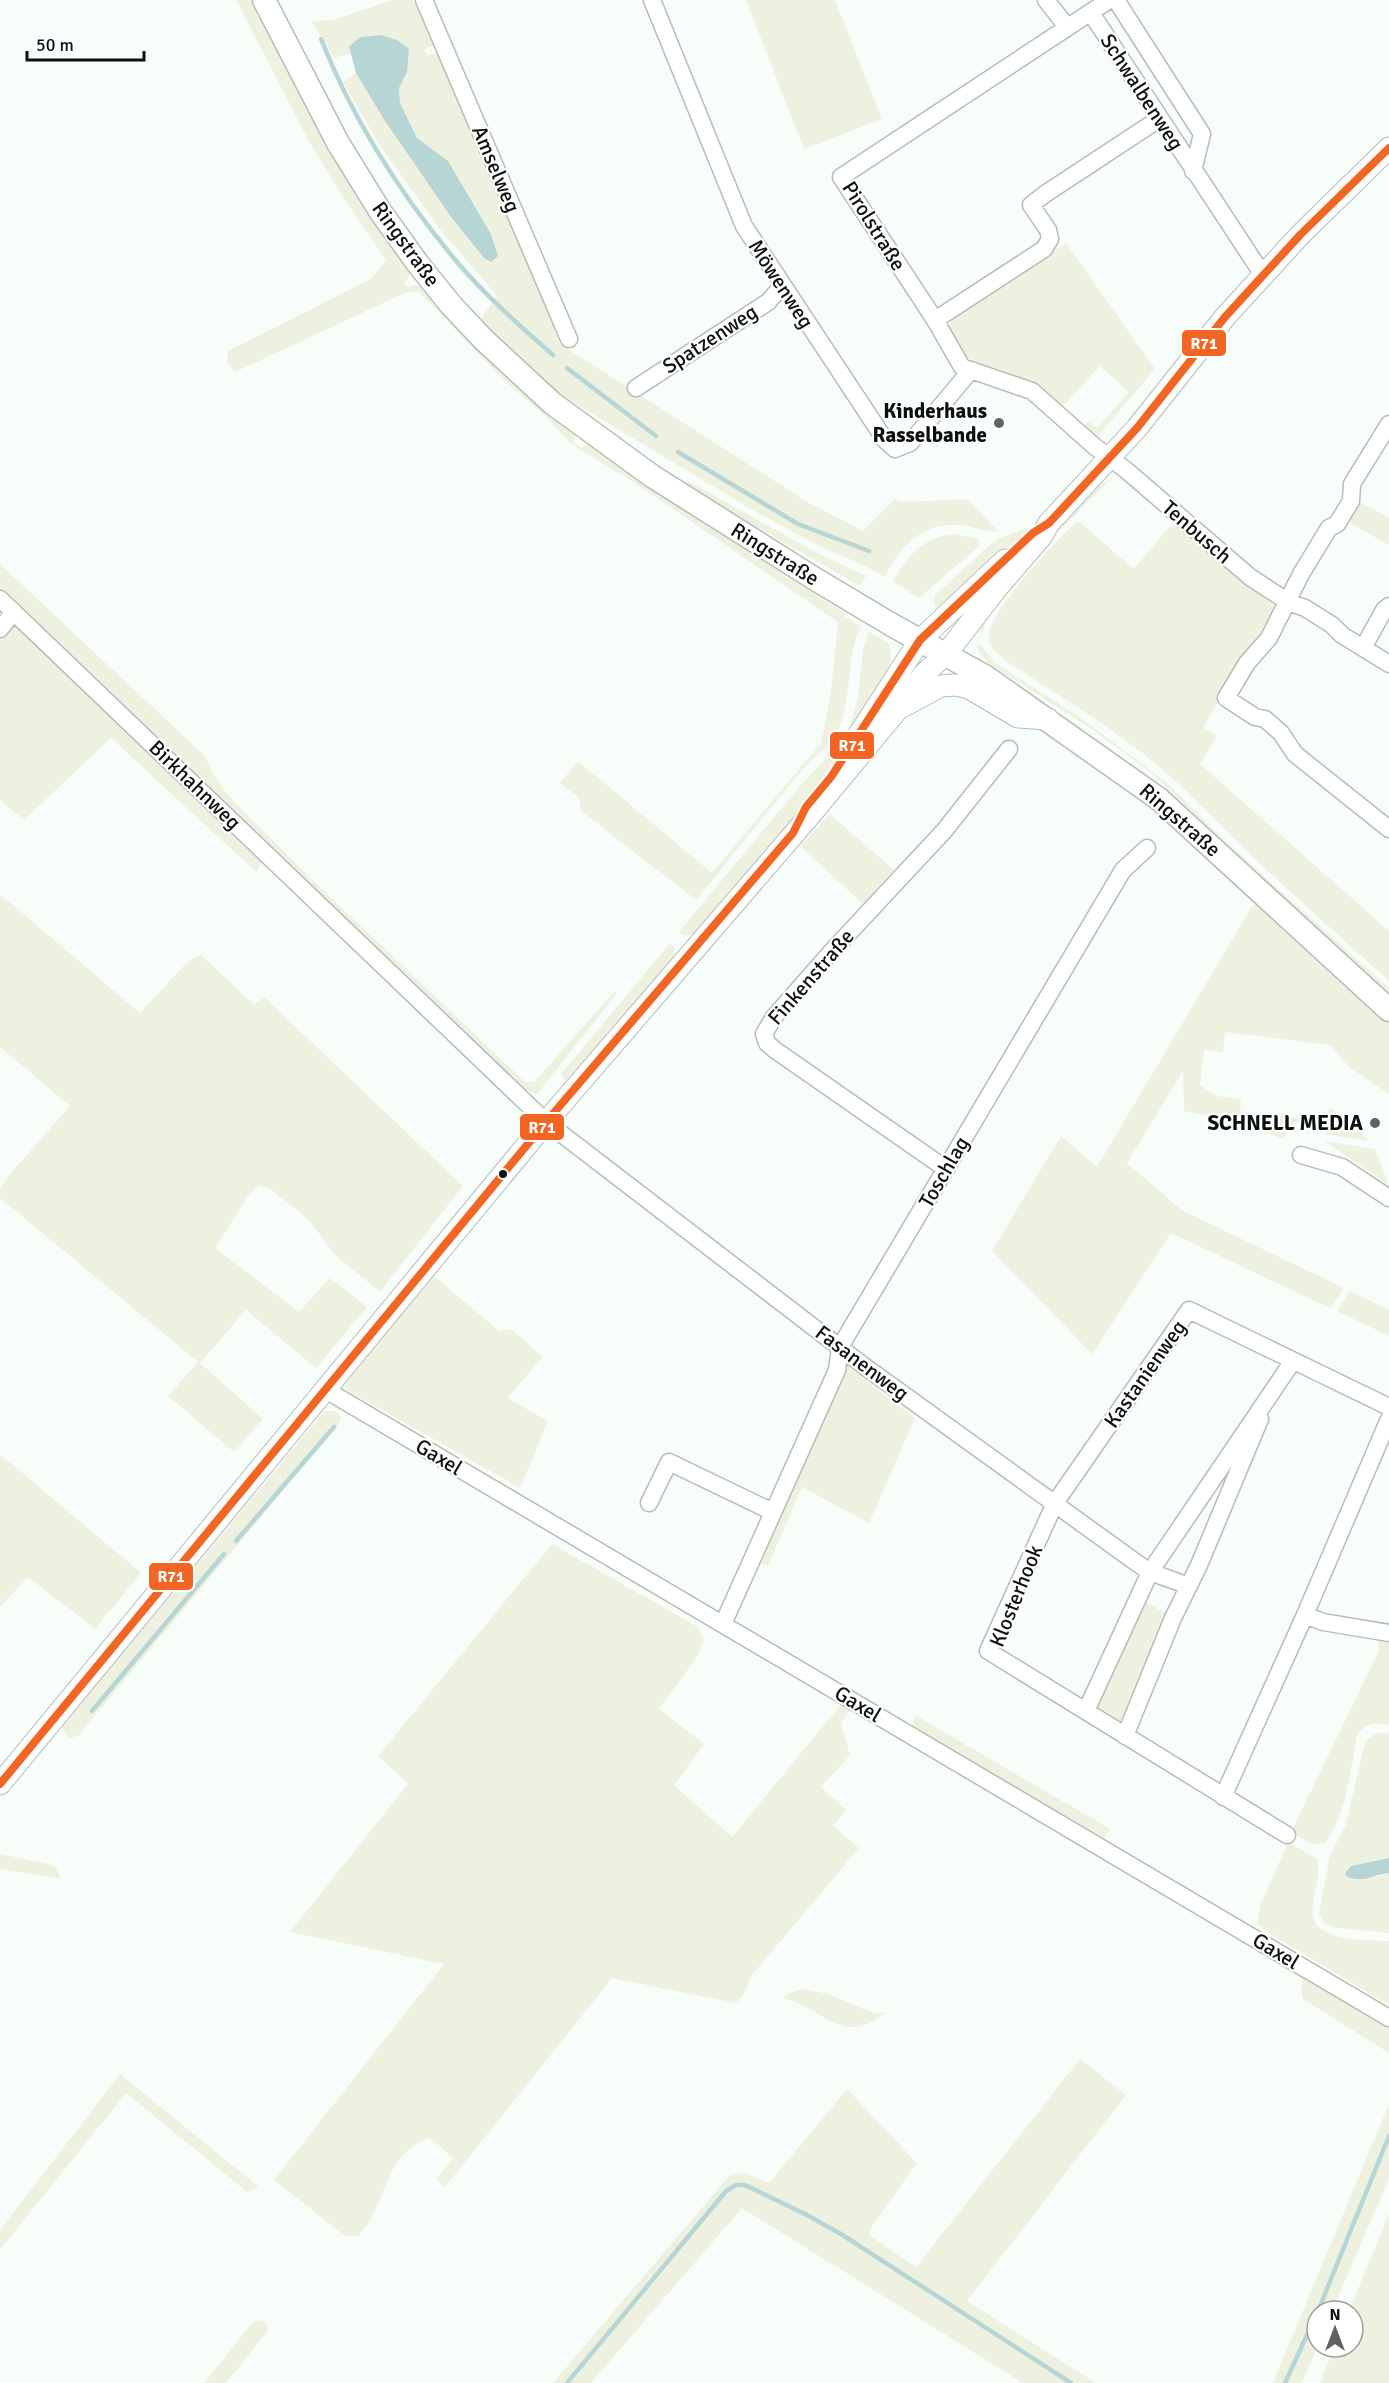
<svg xmlns="http://www.w3.org/2000/svg" width="1389" height="2383" font-family="Signika,sans-serif">
	<rect width="100%" height="100%" fill="#f7fdf8"/>
	<path fill="#eff1e0" d="M229,0h22l71,134 89,136 -1,5 -6,8 3,4 10,-2 6,2 154,146 -4,9 9,6 7,-7c83,61 169,118 257,173l-2,2 17,10c-16,33 -8,68 -22,102 -7,16 -21,26 -33,38 -38,43 -73,90 -110,134l-115,-89 -2,-13 -19,-15 18,-22 134,112 109,-130 9,-43 8,-78 -206,-141 -61,-37 -23,-25 -45,-40 -85,-88 -11,1 -172,80 -8,-10 1,-11 143,-72 15,-19 -43,-63 -35,-57 -71,-139z
		M393,0h20l4,8 7,7 11,30 -11,5 3,6 10,-4 4,2 96,226 23,64 249,159 54,28 32,-32 5,3 67,-3 31,32c-11,2 -21,-3 -32,-5 -40,-7 -65,18 -81,51l-26,-14 -34,-14 -71,-38 -208,-125 -68,-63 19,-27 -58,-68 -60,-84 -36,-62 13,-9c39,64 81,127 128,185l14,-2 -7,-22 -43,-73 -31,-23 -17,-35 -1,-15 8,-16 -26,-37 -21,2 -11,8 2,8 -17,5c-6,-13 -15,-23 -22,-36l24,-3z
		M746,0h89l47,119 -78,30z
		M1066,243l89,126 -58,68 -14,-11 5,-5 9,7 32,-36 -29,-26 -38,41 -26,-24 -71,-26 -16,-26 2,-12z
		M1112,478l-81,81 -44,58 -4,14 -6,1c10,-40 88,-113 119,-145z
		M688,481l127,71 51,24 -6,10 -175,-100z
		M1360,502l29,16v27l-41,-23z
		M1076,522l6,2 52,45 35,-42 10,-4 87,71 9,15 -72,118 14,9 -17,28 189,167v50l-126,-114 -84,-83 -34,-29 -42,-31 -97,-63c-8,-7 -18,-13 -17,-26 1,-25 67,-93 87,-113z
		M1026,528l4,3 -37,27 -55,51 -4,-5 1,-9 55,-50 8,-6z
		M955,534l24,5v7l-59,51 -11,-4v-2l-16,-9c14,-27 31,-45 62,-48z
		M0,564l205,192 8,18 15,21 74,75 223,212h9l81,-91 2,2 -80,101 -10,-4 -4,5 -523,-504z
		M14,622l249,238 -7,12 -145,-134 -87,82 -24,-20v-165z
		M869,631l20,13 2,11 -2,18 -70,112 -21,28 -99,118c-8,5 -13,5 -21,2l122,-147 47,-50 11,-39 5,-47z
		M976,644l6,2 12,16 84,54 87,65 62,62 162,145v10l-239,-226 -54,-40 -109,-70 -8,-10z
		M830,814l64,56 -31,34 -63,-58z
		M0,894l140,119 48,-52 13,-6 53,50 10,-8 199,189 -83,106 -44,-36 -28,-37 -38,-30 -11,-4 -10,10 -34,53 84,64 31,-34 37,29 -51,61 -70,-58 -46,53 63,56 -29,33 -66,-56 30,-34 -198,-164v-9l9,-14 61,-69 -70,-59z
		M1257,904l58,55 74,63v72l-39,-26 -20,-23 -105,-13 -2,20 -19,-2 -4,35 17,11 24,3 -1,12 72,9 -2,12 -15,-10 -12,17 -42,-16 -57,-12 -1,-40 -56,92 56,48 161,77 -14,20 -159,-75 -79,121 -100,-103 69,-115 36,31 154,-259z
		M670,943l4,4 2,12 -57,65 -54,57 -4,-7z
		M1329,1107l41,34 -45,-7z
		M1324,1141l51,8 14,36z
		M434,1276l65,55 12,-2 32,28 -36,41 41,23 -28,67 -175,-99 3,-12z
		M1350,1291l39,19v26l-52,-25z
		M847,1366l68,52 -46,105 -67,-36 -34,79 -7,-3z
		M325,1411h10l6,6 -1,5 -262,314 -9,2 -5,-5 -2,-7z
		M0,1454l141,119 -46,56 -67,-52 -28,30z
		M552,1544l146,83 6,13 -7,17 -38,52 45,35 -30,41 58,52 110,-134 9,5 -10,16 9,31 -29,32 25,23 -13,16 26,22 -107,127 -8,18 -8,10 -124,-25 -167,209 -8,-8 16,-21 -24,-21c-9,5 -17,9 -24,16 -23,23 -22,58 -47,83h-13l-71,-56 170,-216 -154,-32 118,-148 -30,-28z
		M1143,1600l25,15 -46,108 -26,-16z
		M1378,1640l11,2v83c-15,-3 -24,-2 -32,11 -7,36 -10,76 -32,107l-14,1 -20,-12 88,-181z
		M915,1715l195,114 -6,9 -191,-110z
		M1378,1732l11,2v124l-16,4v16l16,-5v60l-52,-5 -13,-5 -5,-10 11,-58 16,-31 19,-82z
		M1288,1842l29,17c4,16 -2,30 -4,45 -6,40 50,35 76,37v64l-120,-72 -12,-10 4,-19z
		M0,1854l50,10 6,4 5,11 -61,-10z
		M1207,1917l182,107v29l-86,-54 -2,-9 2,-10 -97,-60z
		M803,1989l25,5 48,20 10,-2c-43,37 -61,-4 -103,-14l4,-4z
		M1080,2059l46,36 -159,206 129,82h-73l-281,-175 -151,175h-38l176,-207 15,-3 25,10 78,-94 70,74 -45,63 -3,9 47,32z
		M120,2074l139,113 -12,5 -121,-99 -126,157v-20z
		M1389,2104v75l-57,132h-15v36l-15,36h-29z
		M1389,2214v169h-69l14,-36h19v-36h-4z
		M259,2320l6,2 3,4 -1,6 -41,51h-22l49,-61z"/>
	<path fill="#b7d5d4" d="M381,35l16,5 12,9 -2,23 -8,16 1,15 17,35 31,23 43,73 7,22 -7,6 -7,-4 -33,-41 -66,-96 -29,-48 -7,-27 11,-9z
		M1389,1858v15c-17,2 -23,10 -42,4l-2,-4 6,-7z"/>
	<g fill="none" stroke-linecap="round" stroke-linejoin="round">
		<path stroke="#b7d5d4" stroke-width="4.5" d="M321,39c32,81 80,156 136,223 29,34 63,64 96,93
			M567,368l89,68
			M678,452l120,72 71,27
			M236,1541l98,-114
			M92,1711l132,-157
			M1318,2311l71,-175
			M567,2383l159,-192 10,-6h9l60,29 36,20 230,149
			M1285,2383l32,-70"/>
		<g stroke="#b7bcb8" stroke-width="19">
			<path id="minor" d="M424,0l145,339
				M652,0l92,226 141,214 10,9 15,-6 61,-73
				M1046,0l21,27
				M1109,0l-268,177 94,143 27,47 70,24 62,55 32,24 124,107 38,25 17,6 27,17 10,10 47,29
				M1116,0l86,134 -9,37
				M1091,13l172,262
				M935,320l109,-71 6,-10 -2,-9 -17,-25 14,-11 114,-75
				M636,388l132,-86 14,-16
				M1389,424l-37,60 -1,17 -14,23 -8,4 -28,46 -32,64 -22,25 -21,35 29,19 10,2 16,14 14,21 94,75
				M0,599l546,523 318,244 270,195 16,11 39,14
				M0,629l14,-17
				M1363,648l21,-38 5,-4
				M1301,1155l41,12 47,31
				M946,1169l-171,-119 -8,-7 -3,-9 10,-17 59,-67 111,-119 65,-82
				M326,1390l1063,628
				M1389,1419l-84,196 18,7 66,11
				M649,1503l20,-41 104,50
				M723,1624l114,-254 3,-23 283,-477 24,-22
				M1086,1711l64,-139 143,-211
				M1125,1736l48,-118 26,-53 61,-146
				M1223,1797l82,-182
				M1287,1835l-299,-184 67,-148 134,-193 200,97"/>
		</g>
		<g stroke="#b7bcb8" stroke-width="23">
			<path id="tertiary" d="M904,706l37,-20 15,-1 13,3 49,29 30,2
				M847,753l73,-113 85,-80
				M0,1784l546,-662 266,-309 86,-104 26,-35 22,-20 51,-66 44,-51 8,-14 88,-95 88,-111 76,-83 88,-86"/>
		</g>
		<g stroke="#b7bcb8" stroke-width="25">
			<path id="secondary" d="M264,0l74,143 42,68 38,53 33,41 32,34 69,64 100,73 163,103 77,46 94,52 173,122 230,211"/>
		</g>
		<use href="#minor" stroke="#fefffe" stroke-width="16"/>
		<use href="#tertiary" stroke="#fefffe" stroke-width="21"/>
		<use href="#secondary" stroke="#fefffe" stroke-width="22"/>
		<g stroke="#fff" stroke-width="12">
			<path id="bus-1" d="M0,1784l546,-662 247,-289 13,-26 25,-30 89,-137 113,-107 16,-10 88,-95 88,-111 76,-83 88,-86"/>
		</g>
		<use href="#bus-1" stroke="#f26522" stroke-width="8"/>
	</g>
	<g fill="#5f6460" stroke="#fff" stroke-width="2">
		<circle cx="999" cy="423" r="6"/>
		<circle cx="1375" cy="1123" r="6"/>
	</g>
	<circle fill="#0d110e" stroke="#fff" stroke-width="2" cx="503" cy="1174" r="5"/>
	<g text-anchor="middle" dominant-baseline="central" stroke-width="4.5" stroke-linejoin="round" paint-order="stroke">
		<g font-size="21" fill="#0d110e" stroke="#fff">
			<text transform="translate(1142 92) rotate(57)">Schwalbenweg</text>
			<text transform="translate(496 169) rotate(67)">Amselweg</text>
			<text transform="translate(874 226) rotate(58)">Pirolstraße</text>
			<text transform="translate(406 244) rotate(54)">Ringstraße</text>
			<text transform="translate(781 284) rotate(57)">Möwenweg</text>
			<text transform="translate(710 339) rotate(-33)">Spatzenweg</text>
			<text transform="translate(1197 532) rotate(41)">Tenbusch</text>
			<text transform="translate(775 554) rotate(32)">Ringstraße</text>
			<text transform="translate(195 785) rotate(44)">Birkhahnweg</text>
			<text transform="translate(1180 820) rotate(41)">Ringstraße</text>
			<text transform="translate(811 977) rotate(-49)">Finkenstraße</text>
			<text transform="translate(944 1172) rotate(-60)">Toschlag</text>
			<text transform="translate(862 1363) rotate(37)">Fasanenweg</text>
			<text transform="translate(1145 1374) rotate(-55)">Kastanienweg</text>
			<text transform="translate(439 1457) rotate(31)">Gaxel</text>
			<text transform="translate(1016 1596) rotate(-68)">Klosterhook</text>
			<text transform="translate(858 1704) rotate(31)">Gaxel</text>
			<text transform="translate(1276 1951) rotate(31)">Gaxel</text>
		</g>
		<g font-size="21" font-weight="bold" fill="#0d110e" stroke="#fff" text-anchor="end">
			<text x="987" y="411">Kinderhaus<tspan x="987" dy="24">Rasselbande</tspan></text>
			<text x="1363" y="1123">SCHNELL MEDIA</text>
		</g>
	</g>
	<g stroke="#fff" stroke-width="2">
		<rect x="1181" y="329" width="46" height="28" rx="6" fill="#f26522"/>
		<rect x="829" y="731" width="46" height="29" rx="6" fill="#f26522"/>
		<rect x="519" y="1113" width="46" height="28" rx="6" fill="#f26522"/>
		<rect x="148" y="1562" width="46" height="29" rx="6" fill="#f26522"/>
	</g>
	<g font-size="16" text-anchor="middle" font-weight="bold" fill="#fff">
		<text x="1204" y="349">R71</text>
		<text x="852" y="751">R71</text>
		<text x="542" y="1133">R71</text>
		<text x="171" y="1582">R71</text>
	</g>
	<g transform="translate(1335 2329)"><circle r="28" fill="#ffffff" stroke="#9ea09f" stroke-width="1.5"/>
	<path d="M0-4.5L10 22L0 15L-10 22Z" fill="#5f6460"/>
	<text y="-9" font-size="16" font-weight="bold" text-anchor="middle" fill="#0d110e">N</text>
	</g>
	<path d="M27 51v9h117v-9" fill="none" stroke="#0d110e" stroke-width="3"/>
	<text x="36" y="51" font-size="18" fill="#0d110e" stroke="#ffffff" stroke-width="4.5" paint-order="stroke">50 m</text>
</svg>
